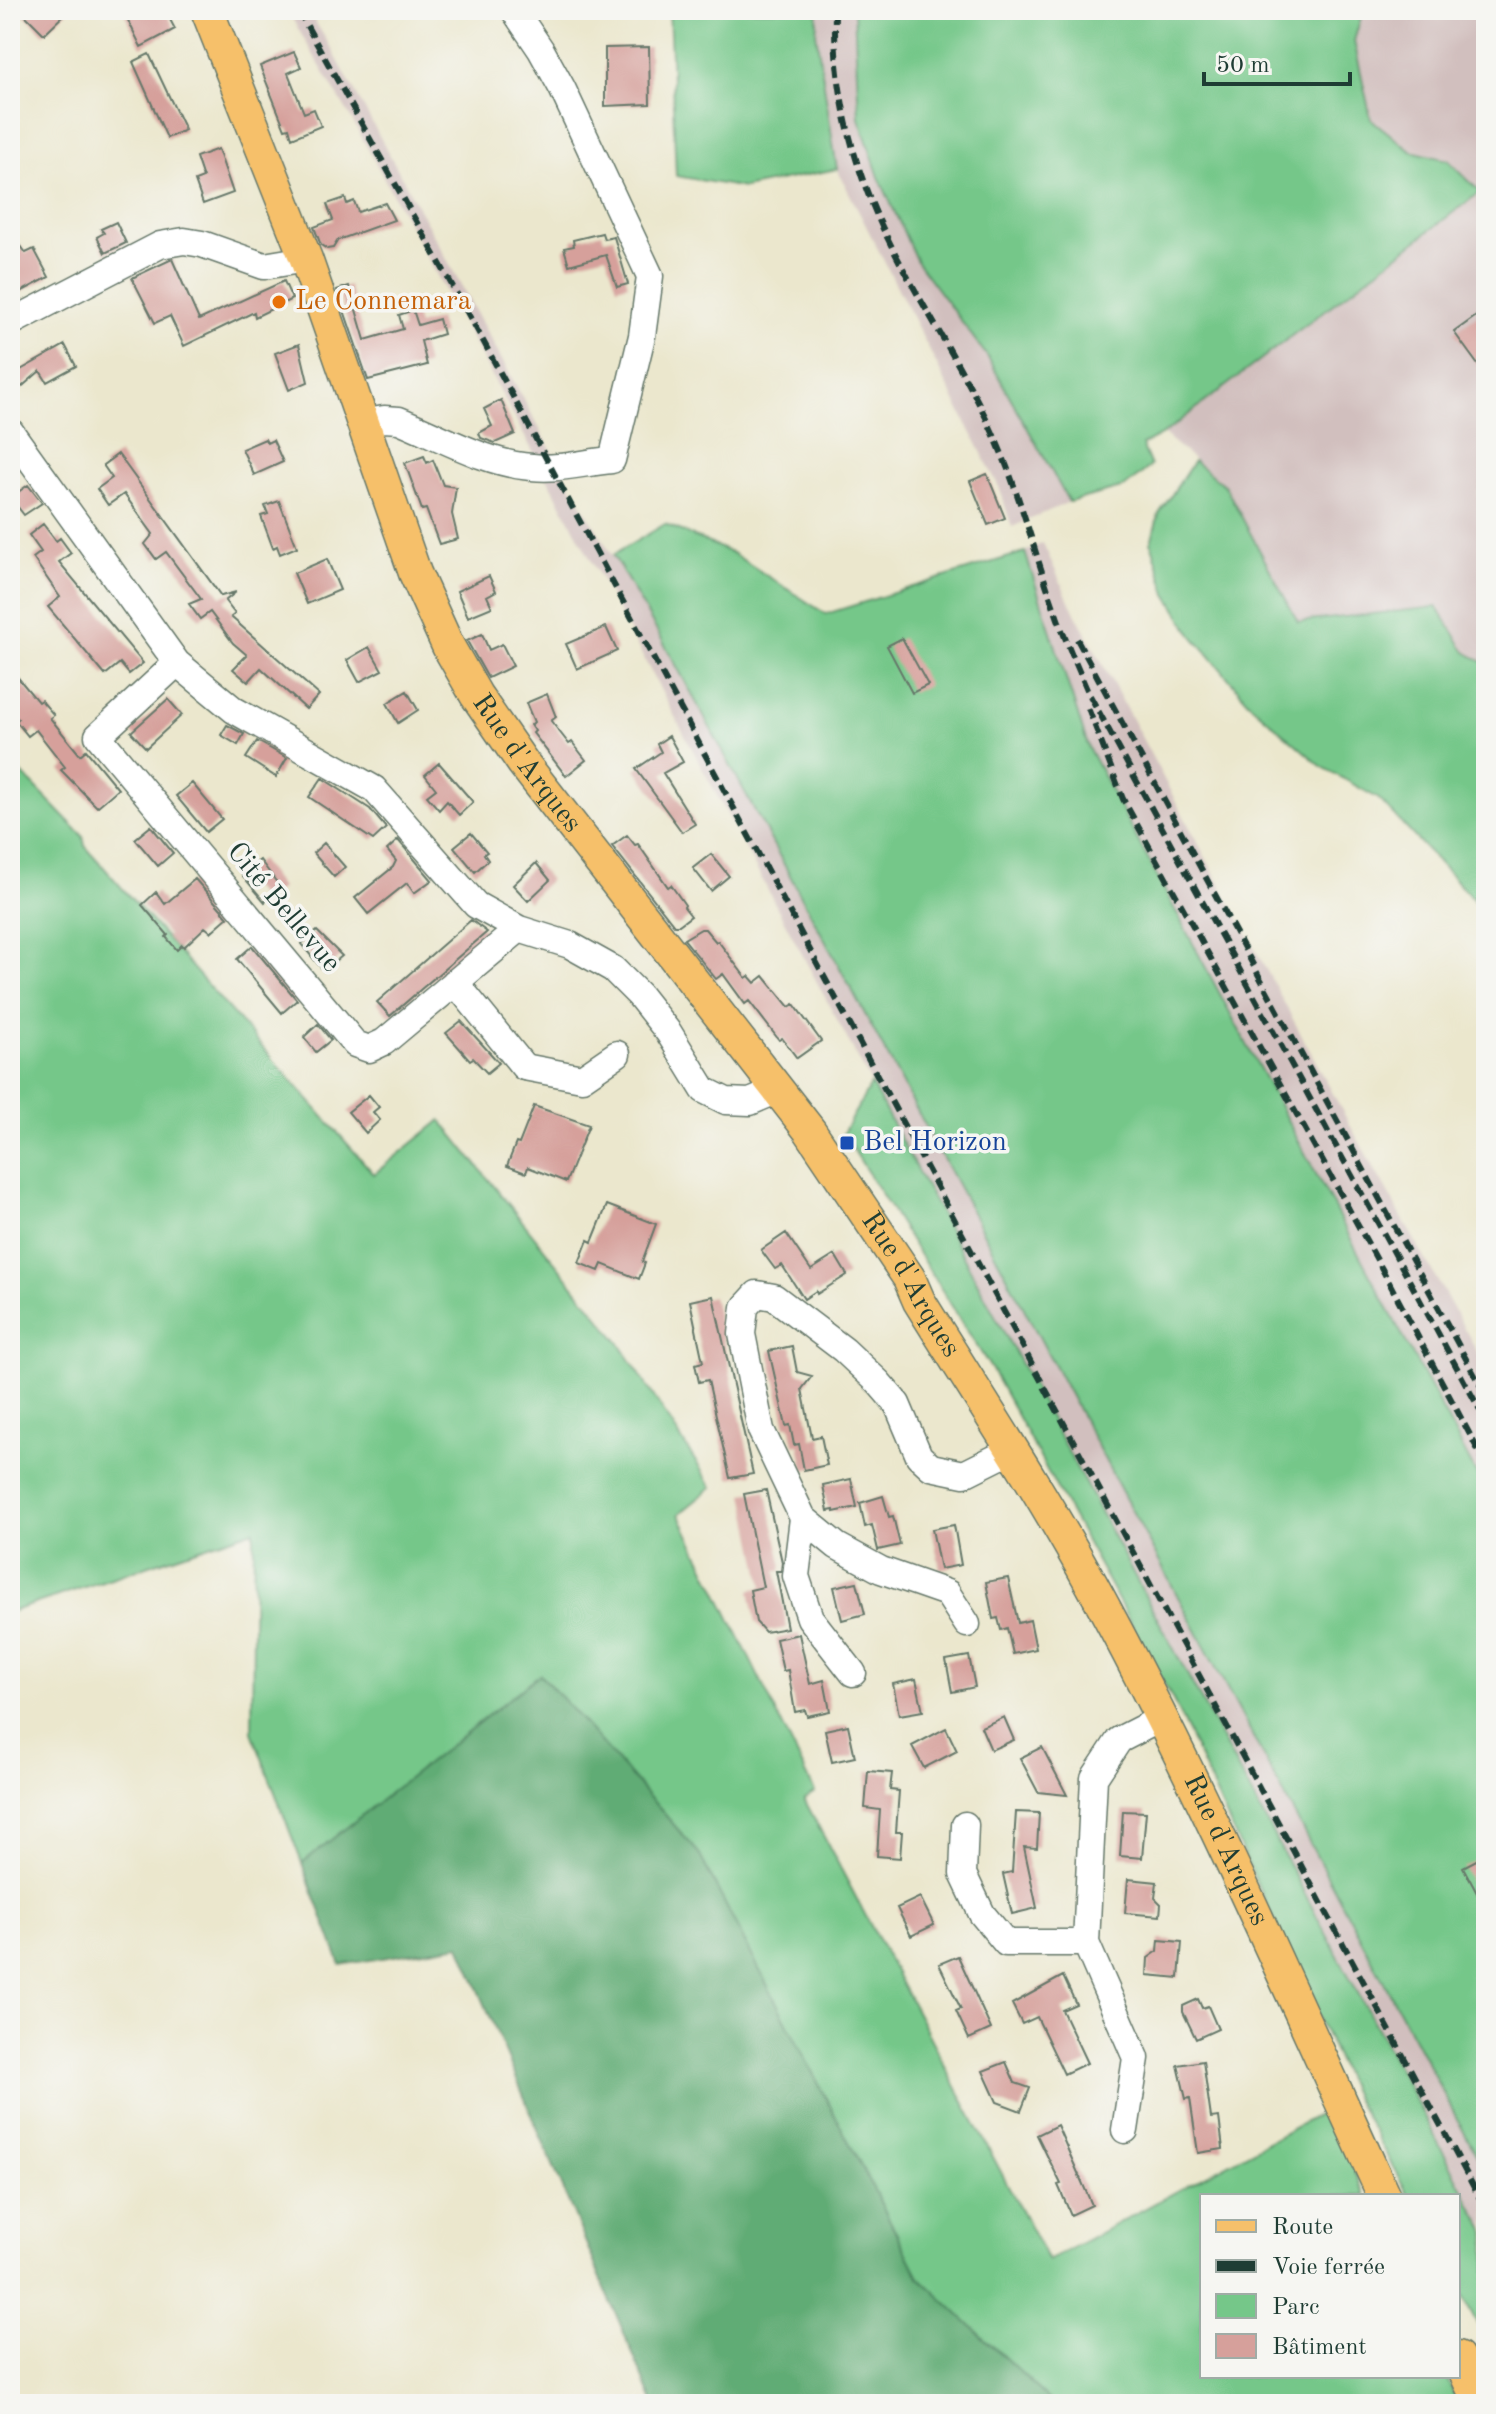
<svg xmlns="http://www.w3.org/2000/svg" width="1496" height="2414" font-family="'Old Standard TT',serif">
	<rect width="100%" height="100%" fill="#f6f6f2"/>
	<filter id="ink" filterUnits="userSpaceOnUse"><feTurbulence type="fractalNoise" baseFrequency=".0125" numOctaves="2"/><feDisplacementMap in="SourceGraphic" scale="16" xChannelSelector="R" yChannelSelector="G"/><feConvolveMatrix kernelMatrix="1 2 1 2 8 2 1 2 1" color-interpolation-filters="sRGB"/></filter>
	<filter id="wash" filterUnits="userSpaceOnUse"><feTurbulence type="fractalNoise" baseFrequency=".006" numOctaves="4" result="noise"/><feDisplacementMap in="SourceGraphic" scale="32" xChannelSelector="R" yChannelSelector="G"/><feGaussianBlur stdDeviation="1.8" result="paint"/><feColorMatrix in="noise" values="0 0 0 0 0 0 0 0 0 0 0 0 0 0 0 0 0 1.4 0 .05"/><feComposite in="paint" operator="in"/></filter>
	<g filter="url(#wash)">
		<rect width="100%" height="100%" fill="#ebe7cd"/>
		<path fill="#d1bfbe" d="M287,10h21l22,36 236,431 103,175 336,621 481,900v59l-949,-1773 -182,-334z
			M818,10h36l5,108 20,59 38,85 70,94 82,146 -57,25 -13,-40 -162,-318 -21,-136z
			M1363,10h123v477l-8,5 8,47v125l-20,-12 -29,-45 -139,15 -73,-136 -62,-52 317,-242 -32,-32 -37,-9 -40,-32 -17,-78z
			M1043,543l28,62 134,251 146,271 135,240v125l-397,-743 -64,-197z"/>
		<path fill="#75c789" stroke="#4a825e" stroke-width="2" d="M669,10h149l-2,23 21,136 -93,19 -68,-12z
			M854,10h509l-9,31 17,78 40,32 37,9 32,32 -317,242 -21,11 9,21 -26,21 -56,15 -82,-146 -70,-94 -38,-85 -20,-59z
			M1194,461l31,25 73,136 139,-15 29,45 20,12v252l-16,-20 -91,-97 -58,-33 -69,-60 -59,-70 -26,-42 -16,-52 8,-28z
			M665,524l67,29 94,61 199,-62 64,197 397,743v681l-481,-900 -336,-621 -56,-97z
			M10,761l73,75 2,10 289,328 67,-54 178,222 93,145 -33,27 136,278 -11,7 244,462 279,-151 38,86h-163v180h244l12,28h-404l-135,-127 -221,-425 -157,-177 -239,188 -50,-131 2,-202 -244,82z
			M871,1084l615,1148v109l-28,-55v-90h-49l-55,-100 -180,-394 -182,-332 -149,-237z"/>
		<path fill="#60ac75" stroke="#407454" stroke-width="2" d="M540,1674l158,178 221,425 135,127h-400l-194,-459 -119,20 -39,-102z"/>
		<g id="blocks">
			<path fill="#d6a09b" d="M20,10h49l-25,24z
				M123,10h42l10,19 -34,18z
				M649,47l1,57 -45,2v-58z
				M294,52l7,15 -13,6 16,40 10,-4 7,17 -29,12 -3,-10 -4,1 -25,-63z
				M149,54l36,76 -18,8 -34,-76z
				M218,149l15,44 -30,11 -8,-23 8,-3 -7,-21z
				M345,198l2,6 7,-3 4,11 27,-9 9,17 -56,20 -5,8 -6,1 -6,-4 -7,-18 19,-7 -6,-16z
				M116,222l10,21 -21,10 -8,-16 7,-4 -3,-4z
				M602,233l2,6 10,-2 14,47 -11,3 -11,-32 -37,10 -5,-17 10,-2 -1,-6z
				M21,246l5,7 8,-4 15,28 -30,16 -9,-15v-25z
				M172,259l27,61 85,-39 8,18 -37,18 -1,-5 -70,34 -14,-30 -15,7 -23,-45z
				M349,286l16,54 38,-11 -4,-14 14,-5 5,15 21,-6 4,15 -22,7 6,24 -59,15 -31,-90z
				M1486,309v67l-32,-44z
				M299,344l9,38 -19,8 -14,-37z
				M65,345l11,21 -29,16 -7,-11 -30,26v-21z
				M501,400l14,34 -20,9 -14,-5 -2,-5 13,-7 -8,-17z
				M265,439l2,4 6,-3 10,22 -29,13 -12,-26z
				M118,454l103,142 15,-4 -11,9 10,13 -4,3 88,78 -13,14 -45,-41 -13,14 -15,-13 14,-14 -14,-12 -23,-31 -10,7 -11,-15 12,-5 -35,-47 -10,7 -11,-15 8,-10 -29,-40 -16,11 -11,-16 15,-11 -9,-13z
				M424,456l3,7 6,-3 10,25 13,2 -4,27 6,25 -19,5 -13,-35 -4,1 -17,-47z
				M987,474l18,44 -17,7 -18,-44z
				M28,485l14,18 -18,12 -10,-13v-7z
				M279,501l18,46 -17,7 -3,-8 -4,2 -12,-32 7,-2 -3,-8z
				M43,524l13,17 4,-3 11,15 -12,9 84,101 -14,11 -9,-11 -15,12 -57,-68 12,-10 -27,-39 8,-6 -12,-17z
				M327,559l13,31 -33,14 -13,-31z
				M489,576l7,15 -9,5 5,11 -24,10 -11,-26z
				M606,627l11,24 -40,18 -11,-25z
				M482,634l7,16 13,-6 11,22 -25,12 -21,-37z
				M902,638l26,47 -16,8 -25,-47z
				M369,647l13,23 -23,12 -12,-22z
				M10,668l28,34 3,-2 13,15 -4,3 30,37 6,-5 32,39 -21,18 -36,-37 4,-3 -29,-37 -8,6 -12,-15 2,-2 -8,-10z
				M407,691l11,19 -20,13 -11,-20z
				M547,694l9,23 -5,4 18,23 3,-2 14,18 -20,16 -33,-43 2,-2 -4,-6 3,-3 -8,-19z
				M168,699l14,16 -36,33 -15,-16z
				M227,725l17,9 -6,11 -17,-10z
				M669,736l14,26 -20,11 32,51 -13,8 -46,-63 25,-17 -4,-8z
				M257,741l30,17 -11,19 -30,-19z
				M439,763l34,39 -14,13 -12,-14 -8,9 -12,-14 9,-7 -11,-14z
				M322,778l48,31 16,19 -13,12 -64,-43z
				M192,783l30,36 -16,13 -30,-36z
				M151,826l22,27 -15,13 -23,-27z
				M471,833l16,19 -3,2 4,6 -13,12 -21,-25z
				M627,835l8,10 3,-1 30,43 3,-2 14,20 -1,2 7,9 -12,9h-5l-62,-79z
				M398,840l34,40 -18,13 -7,-10 -39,31 -13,-16 38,-31 3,-6 -9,-11z
				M324,843l21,24 -11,10 -21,-24z
				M711,854l18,22 -18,15 -18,-23z
				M260,860l21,28 -16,14 -23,-27z
				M536,863l14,17 -22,21 -15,-16z
				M195,879l33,38 -17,15 -6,-5 -21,20 -2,-2 -5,5 -11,-13 2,-2 -26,-30 14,-13 9,12z
				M471,920l16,12 -97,84 -13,-14z
				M701,929h4l11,13 2,-1 28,37 3,-2 6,7 9,-7 25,31 5,-3 27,37 -24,17 -15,-20 -3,2 -30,-39 -4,3 -22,-30 -7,5 -32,-40z
				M317,931l25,25 -18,15 -23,-27z
				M252,946l45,54 -15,13 -45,-54z
				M461,1021l38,42 -12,10 -14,-15 -3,2 -24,-27z
				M318,1024l13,16 -15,12 -12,-15z
				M369,1095l10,12 -6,5 7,8 -14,13 -18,-21z
				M534,1106l55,19 -23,57 -38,-15 -2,6 -19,-7 9,-23 3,1z
				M607,1205l49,19 -14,38 3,1 -6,16 -37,-15 -3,7 -20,-8 9,-23 4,2z
				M786,1233l25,37 24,-15 12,20 -30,19 -1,-3 -12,8 -22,-34 -7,4 -14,-19z
				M713,1296l40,178 -23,4 -22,-98 -9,2 -4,-18 8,-2 -13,-61z
				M792,1346l5,26 15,4 -10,13 10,49 9,-2 6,29 -23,5 -5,-26 -5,1 -4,-20 -4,1 -17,-75z
				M851,1479l6,28 -23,5v-2l-6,1 -5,-26z
				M766,1490l16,72 -1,9h-5l11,57 -22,4 -9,-10 -6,-32 13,-3 -19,-93z
				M883,1496l6,21 4,-1 7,29 -22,5 -6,-25 -7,2 -5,-24z
				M954,1525l7,40 -21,4 -8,-40z
				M1008,1578l10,45 12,-3 6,29 -23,5 -6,-26 -6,2 -3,-12 -5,1 -7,-37z
				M857,1582l8,32 -23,6 -8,-33z
				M799,1634l11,50 14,-4 6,31 -23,5 -2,-6 -10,2 -7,-42 -5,1 -7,-32z
				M969,1656l6,31 -23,5 -6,-32z
				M916,1679l7,32 -24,4 -6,-31z
				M1004,1717l10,23 -23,10 -10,-23z
				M848,1725l7,32 -23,5 -7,-32z
				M946,1728l11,23 -33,17 -12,-22z
				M1042,1747l25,48 -29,-3 -18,-34z
				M868,1771l24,2 -2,17 9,1 -3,41h6l-2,26 -23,-2 3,-46 -15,-2z
				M1123,1811l23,1 -4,46 -22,-2z
				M1016,1812l23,1 -2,35 -13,-1 13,61 -25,6 -9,-40 9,-2z
				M1486,1855v55l-23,-43z
				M1128,1879l29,3 -2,16 6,6 -1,12 -35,-3z
				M920,1897l14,28 -23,11 -14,-28z
				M1159,1940l23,2 -3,36 -32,-3 1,-17 10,-7z
				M958,1956l33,73 -22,10 -13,-28 5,-2 -22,-45z
				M1063,1976l13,28 -14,6 25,53 -23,11 -27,-57 -15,7 -10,-20z
				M1198,1999l4,9 6,-2 10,23 -22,10 -13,-27v-6z
				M1203,2061l8,57 8,-1 4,32 -25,4 -8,-55 -4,1 -8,-34z
				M1006,2062l9,21 15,5 -9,23 -24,-9 -14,-31z
				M1057,2125l35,80 -21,10 -13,-30 3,-1 -24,-49z"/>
		</g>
	</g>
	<g filter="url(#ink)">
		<use href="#blocks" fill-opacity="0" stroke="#66786a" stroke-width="2"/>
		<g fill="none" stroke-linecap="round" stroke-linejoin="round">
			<g stroke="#66786a" stroke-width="29">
				<path id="minor" d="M10,323l150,-78 24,-4 18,3 62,22 42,-7
					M362,423l22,-4 15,1c42,17 88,44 133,47 27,3 54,-5 80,-7l30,-124 8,-60 -88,-188 -21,-38 -27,-40
					M10,431l167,232 57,47 140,79 102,116 43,24 51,16 43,24 26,26 30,38 35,57 22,11 24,1 28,-12
					M177,663l-79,73 257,308 14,5 15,-7 135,-113
					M455,982l69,85 58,11 35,-24
					M803,1518l-7,58 14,42 43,55
					M967,1624l-20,-31 -66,-23 -44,-24 -34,-28 -42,-88 -19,-96 3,-27 12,-13 17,3 70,53 34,32 19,22 22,52 12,11 33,7 50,-25
					M965,1825l-2,49 19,40 24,29h80
					M1125,2130l11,-72 -50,-115 8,-165 25,-38 43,-22"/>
			</g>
			<g stroke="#66786a" stroke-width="35">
				<g id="major">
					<path id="s1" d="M207,10l99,249 109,314 33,73 28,49 47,68 287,368 99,147 10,23c59,95 120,187 173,284 108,198 198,406 292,611"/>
					<path d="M1458,2357l22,47"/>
				</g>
			</g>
			<use href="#minor" stroke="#fff" stroke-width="26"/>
			<use href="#major" stroke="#f6c06b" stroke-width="32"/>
			<path stroke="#1f3d34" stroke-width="6" stroke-dasharray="12 6" stroke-linecap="butt" d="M298,10l183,327 1005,1873
				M835,10c-2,76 17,155 50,223 35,73 83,139 114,214 23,54 37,111 57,166 9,27 21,53 32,79l398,729
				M1077,639l409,757
				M1088,708l35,91 259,470 104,196"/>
		</g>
	</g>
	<circle fill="#e8710a" stroke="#f6f6f2" stroke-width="3" cx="279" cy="302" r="8"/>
	<rect fill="#1a4fb4" stroke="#f6f6f2" stroke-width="3" x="839" y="1135" width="16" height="16" rx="4"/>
	<g text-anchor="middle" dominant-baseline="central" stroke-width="7" stroke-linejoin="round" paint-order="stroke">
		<g font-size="28" fill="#c56008" stroke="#f6f6f2" text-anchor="start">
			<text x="295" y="302">Le Connemara</text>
		</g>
		<g font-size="28" fill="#1f3d34" stroke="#f6f6f2">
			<text stroke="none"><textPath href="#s1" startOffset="822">Rue d'Arques</textPath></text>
			<text transform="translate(283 908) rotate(50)">Cité Bellevue</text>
			<text stroke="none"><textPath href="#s1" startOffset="1470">Rue d'Arques</textPath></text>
			<text stroke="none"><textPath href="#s1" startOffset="2118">Rue d'Arques</textPath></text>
		</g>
		<g font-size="28" fill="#164399" stroke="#f6f6f2" text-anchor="start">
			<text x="863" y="1143">Bel Horizon</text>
		</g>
	</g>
	<rect width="1496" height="2414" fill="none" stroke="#f6f6f2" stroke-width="40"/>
	<rect x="1200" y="2194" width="260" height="184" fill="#f6f6f2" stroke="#a0aca6" stroke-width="2"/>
	<rect x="1216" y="2220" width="40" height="12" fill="#f6c06b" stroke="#a0aca6" stroke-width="2"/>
	<text x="1272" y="2234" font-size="24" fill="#1f3d34">Route</text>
	<rect x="1216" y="2260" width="40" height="12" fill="#1f3d34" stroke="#a0aca6" stroke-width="2"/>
	<text x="1272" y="2274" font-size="24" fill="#1f3d34">Voie ferrée</text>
	<rect x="1216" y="2294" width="40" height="24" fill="#75c789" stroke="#a0aca6" stroke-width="2"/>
	<text x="1272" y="2314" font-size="24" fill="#1f3d34">Parc</text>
	<rect x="1216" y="2334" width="40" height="24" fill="#d6a09b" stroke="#a0aca6" stroke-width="2"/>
	<text x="1272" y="2354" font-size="24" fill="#1f3d34">Bâtiment</text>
	<path d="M1204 72v12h146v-12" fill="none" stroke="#1f3d34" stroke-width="4"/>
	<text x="1216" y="72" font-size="24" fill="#1f3d34" stroke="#f6f6f2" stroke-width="6" paint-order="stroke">50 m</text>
</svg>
